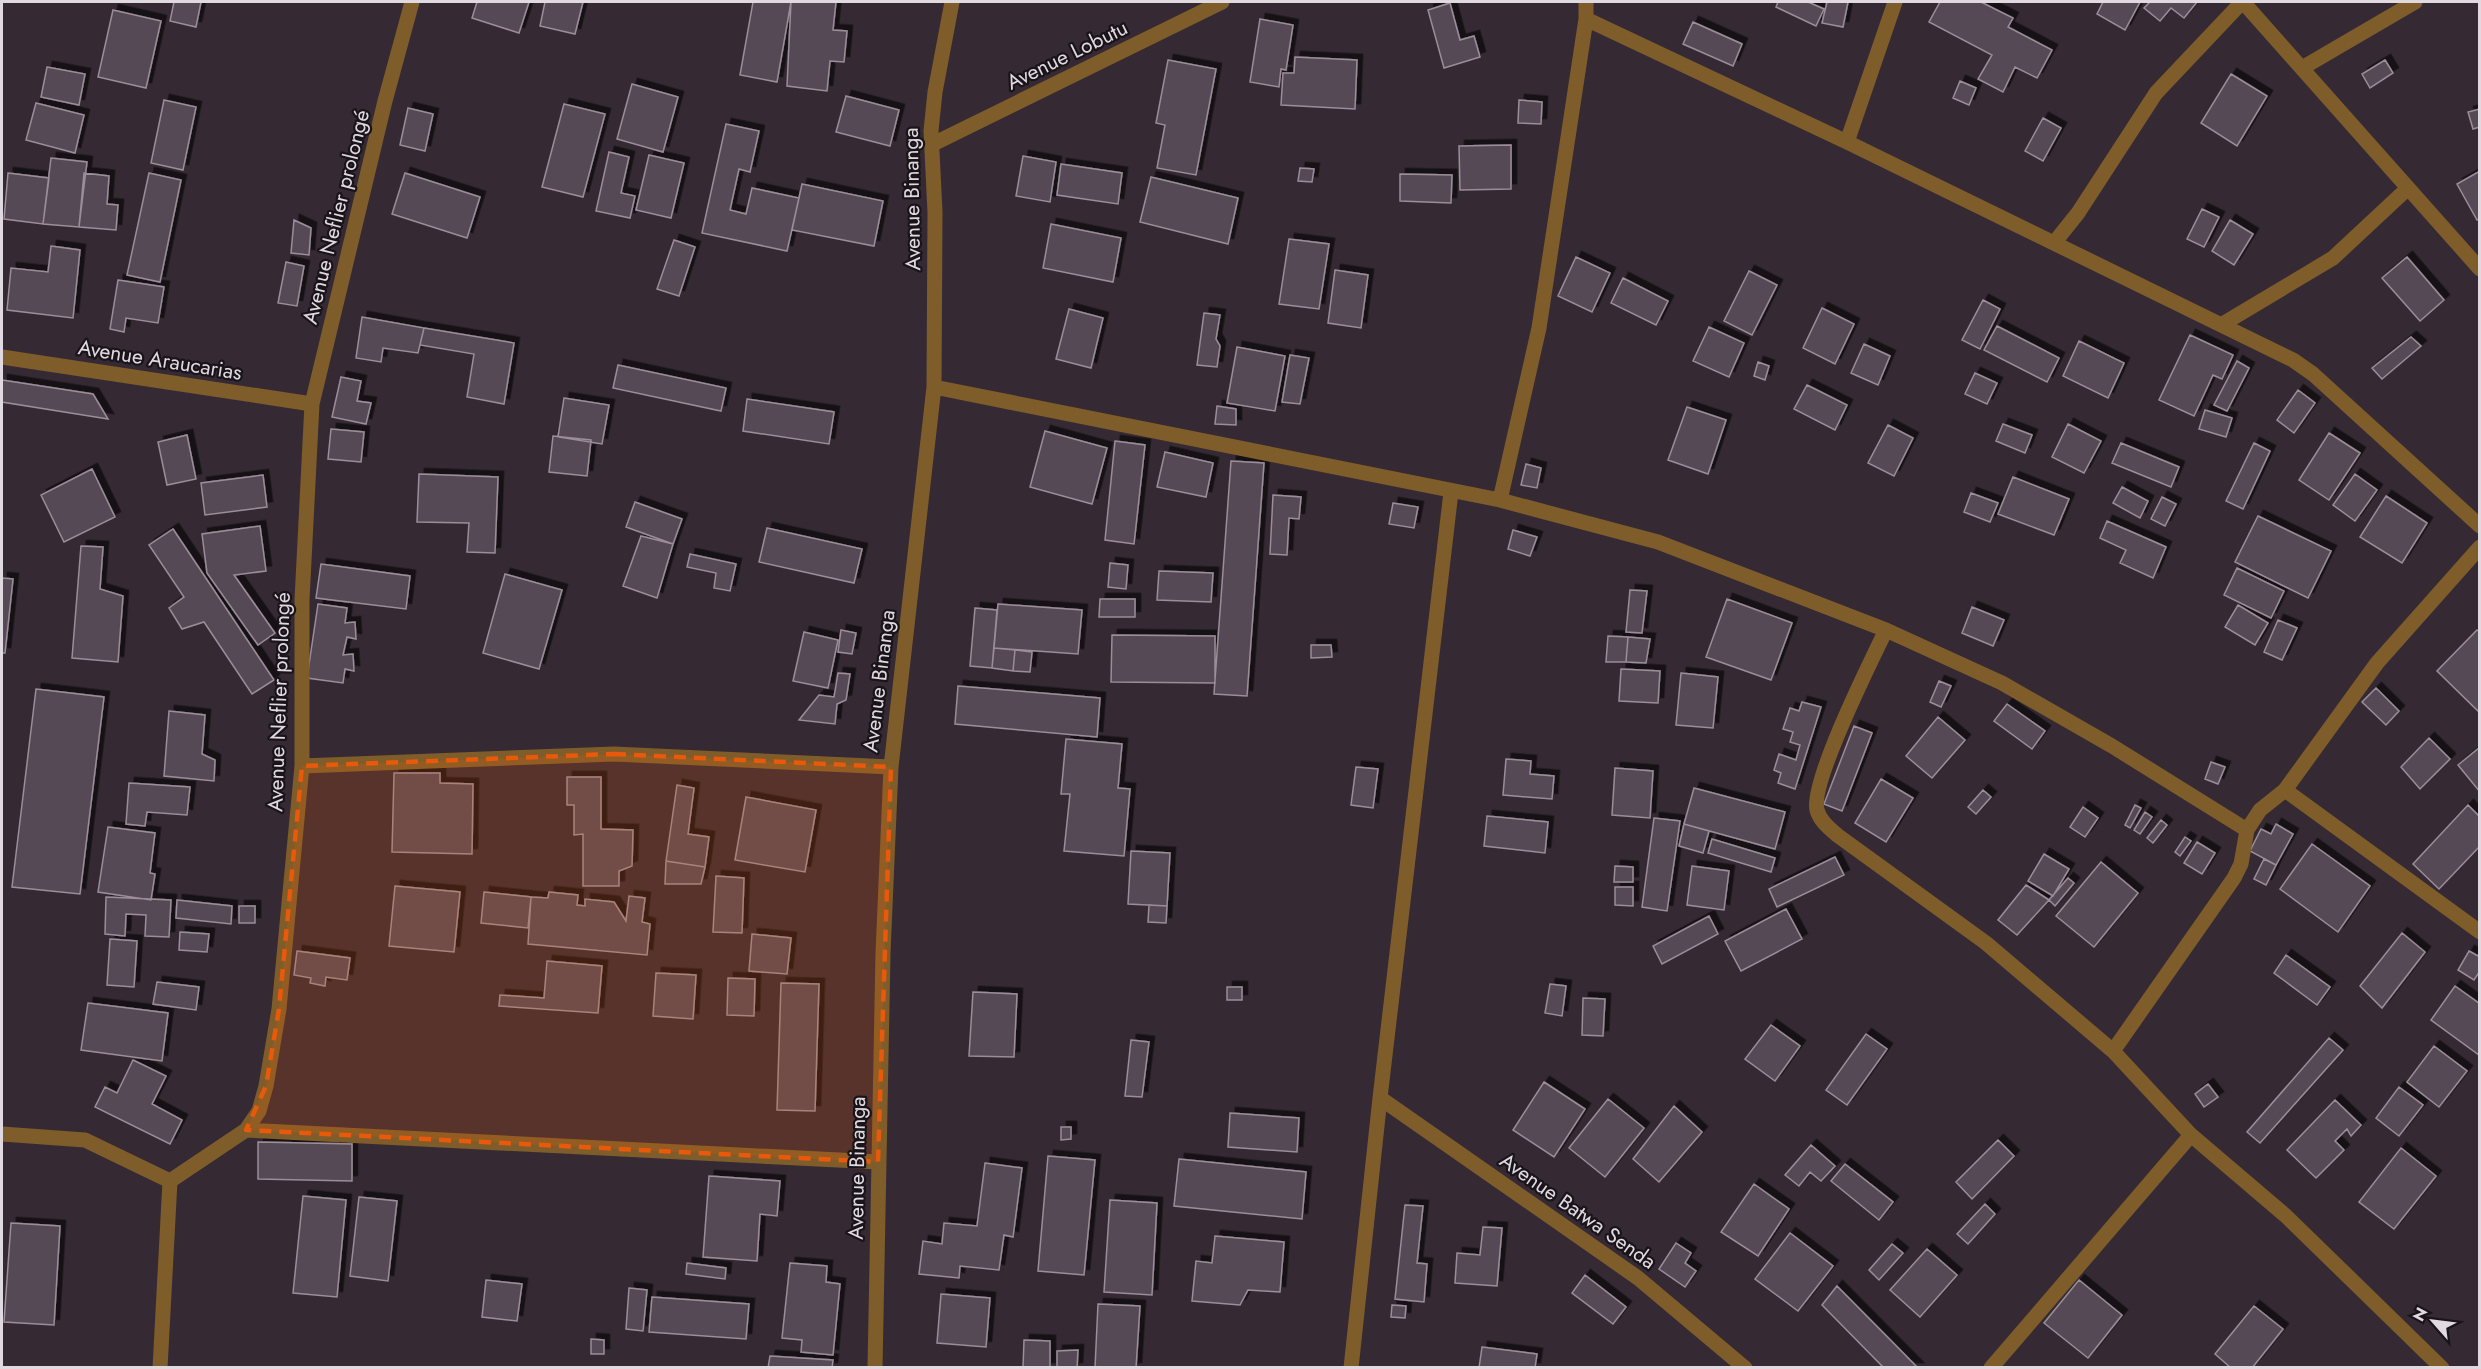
<svg xmlns="http://www.w3.org/2000/svg" width="2481" height="1369" font-family="Jost,sans-serif">
	<defs>
		<filter id="shadow"><feDropShadow dx="5.5" dy="-5.5" stdDeviation="0" flood-color="#0009"/></filter>
	</defs>
	<rect width="100%" height="100%" fill="#352a34"/>
	<path fill="#554954" stroke="#9b8d99" stroke-width="1.5" filter="url(#shadow)" d="M174,2h27l-5,25 -26,-6z
		M477,2h52l-10,31 -47,-15z
		M545,2h38l-8,32 -35,-8z
		M753,2h38l-14,80 -37,-7z
		M791,2h45l-3,28 14,1 -3,31 -14,-1 -3,30 -40,-5z
		M1778,2h30l16,7 -8,17 -40,-19z
		M1827,2h21l-5,25 -21,-4z
		M1940,2h41l32,16 -5,9 44,23 -15,28 -22,-11 -12,25 -25,-13 14,-24 -63,-33z
		M2103,2h37l-15,28 -28,-16z
		M2150,2h47l-13,16 -13,-10 -11,13 -16,-13z
		M1450,3l10,37 14,-4 6,21 -36,11 -16,-58z
		M113,10l48,11 -15,67 -48,-11z
		M1260,19l33,6 -7,45 -5,-1 -2,18 -29,-5z
		M1693,22l49,22 -9,22 -50,-22z
		M1295,57l62,3 -2,49 -74,-4 2,-32h11z
		M1168,60l48,9 -20,106 -39,-7 8,-43 -9,-2z
		M2385,60l8,13 -23,15 -8,-14z
		M47,67l38,7 -6,31 -38,-8z
		M2231,74l36,22 -30,50 -36,-23z
		M1960,81l16,7 -7,17 -16,-7z
		M632,84l46,13 -15,55 -46,-13z
		M846,96l53,14 -9,36 -54,-14z
		M164,100l32,7 -13,63 -32,-7z
		M1519,100l23,2 -1,22 -23,-1z
		M36,103l48,12 -9,38 -49,-13z
		M564,104l41,10 -22,83 -41,-10z
		M408,108l25,6 -8,37 -25,-6z
		M2480,109v18l-7,2 -5,-17z
		M2043,118l18,10 -18,33 -18,-10z
		M726,124l33,7 -9,41 -11,-3 -9,41 16,4 6,-26 47,10 -12,53 -85,-18z
		M1511,145v44l-51,1 -1,-44z
		M609,152l20,5 -8,36 14,3 -5,22 -34,-7z
		M649,155l35,8 -13,55 -35,-8z
		M1023,156l33,6 -6,40 -34,-6z
		M51,158l36,4 -8,65 -36,-3z
		M1061,164l61,9 -4,31 -61,-9z
		M1300,168l14,1 -2,13 -14,-1z
		M2480,171v47l-3,2 -20,-36z
		M8,173l41,5 -6,46 -39,-5z
		M84,173l25,3 -2,28 11,1 -2,25 -37,-3z
		M149,173l32,7 -21,102 -33,-7z
		M405,173l75,24 -13,41 -75,-24z
		M1400,174l52,1 -1,28 -51,-2z
		M1151,177l87,21 -10,46 -88,-22z
		M802,184l81,17 -9,45 -82,-16z
		M2202,209l17,8 -15,30 -17,-8z
		M294,220l17,8 -2,27 -18,-2z
		M2230,220l23,14 -19,31 -22,-14z
		M1051,224l70,14 -8,44 -70,-14z
		M1289,239l40,5 -10,65 -40,-5z
		M674,240l21,7 -16,49 -22,-7z
		M51,246l29,4 -7,68 -66,-8 4,-42 37,4z
		M1576,257l34,16 -18,39 -34,-16z
		M2407,257l37,43 -24,21 -38,-43z
		M286,262l18,4 -7,40 -19,-3z
		M1335,270l33,5 -7,53 -33,-5z
		M1749,271l28,14 -25,50 -28,-14z
		M1623,278l45,23 -12,24 -45,-22z
		M118,280l46,7 -6,36 -32,-5 -2,14 -14,-3z
		M1983,300l17,9 -20,40 -18,-9z
		M1822,308l32,16 -19,40 -32,-16z
		M1069,309l34,9 -12,50 -35,-9z
		M1204,313l16,2 -4,24 4,7 -3,21 -20,-2z
		M362,317l62,11 -6,25 -35,-5 -2,14 -25,-4z
		M1997,326l62,32 -12,24 -63,-32z
		M1709,327l35,16 -15,34 -36,-16z
		M424,328l90,15 -10,61 -37,-7 7,-43 -54,-9z
		M2190,335l43,20 -11,24 -9,-4 -19,41 -35,-16z
		M2411,337l10,9 -39,33 -10,-11z
		M2079,341l45,22 -16,35 -45,-22z
		M1864,344l26,12 -12,29 -27,-12z
		M1237,347l48,9 -10,55 -48,-8z
		M1290,355l19,3 -9,46 -18,-2z
		M2237,361l12,7 -22,43 -13,-6z
		M1758,362l11,4 -4,14 -11,-4z
		M618,365l108,23 -5,23 -108,-23z
		M1975,373l22,10 -10,21 -22,-10z
		M341,377l20,4 -4,20 14,2 -5,21 -34,-7z
		M2,380l91,14 15,25 -106,-17z
		M1807,385l40,20 -12,25 -41,-21z
		M2298,390l17,13 -21,30 -17,-13z
		M564,398l45,7 -7,39 -44,-7z
		M747,399l87,13 -5,32 -86,-13z
		M1217,406l19,3v16l-21,-1z
		M1687,407l39,13 -18,54 -40,-14z
		M2205,410l27,8 -6,19 -27,-8z
		M2003,424l29,11 -7,18 -29,-12z
		M2068,424l33,17 -17,32 -32,-16z
		M1888,425l25,13 -19,38 -26,-13z
		M331,429l33,3 -3,30 -33,-3z
		M1045,431l62,17 -15,56 -62,-17z
		M2329,433l31,20 -31,47 -30,-20z
		M187,435l9,44 -29,6 -9,-43z
		M553,436l38,4 -4,36 -38,-4z
		M1115,441l30,4 -11,99 -29,-4z
		M2121,443l58,24 -8,20 -59,-24z
		M2254,443l16,8 -27,58 -17,-8z
		M1165,452l48,11 -7,34 -49,-10z
		M1231,461l33,2 -17,233 -33,-2z
		M1526,464l15,4 -4,20 -16,-3z
		M92,469l23,48 -51,25 -23,-47z
		M419,474l79,3 -3,76 -28,-1 2,-29 -52,-1z
		M2355,474l22,16 -22,31 -22,-16z
		M263,475l4,32 -62,8 -4,-32z
		M2013,477l56,22 -15,36 -56,-21z
		M2122,487l26,14 -8,17 -27,-15z
		M1971,493l27,10 -8,19 -26,-10z
		M1273,495l28,2 -2,22 -10,-1 -2,37 -17,-1z
		M2386,496l41,27 -25,40 -42,-26z
		M2162,497l14,7 -11,22 -14,-7z
		M635,502l47,17 -9,25 -47,-17z
		M1393,503l25,4 -4,21 -25,-4z
		M2258,516l73,35 -23,47 -73,-36z
		M2107,521l59,26 -13,31 -33,-15 6,-13 -26,-12z
		M260,526l6,45 -32,4 41,58 -17,12 -51,-72 -5,-39z
		M767,528l95,21 -8,34 -95,-21z
		M173,529l101,151 -22,14 -48,-72 -22,7 -13,-21 15,-11 -35,-52z
		M1513,530l24,7 -7,19 -22,-7z
		M641,536l32,8 -16,54 -34,-12z
		M81,546l22,1 -3,42 23,7 -5,66 -46,-4z
		M690,554l46,10 -6,27 -16,-3 2,-15 -29,-6z
		M1110,563l18,2 -2,24 -18,-2z
		M321,564l89,12 -4,33 -90,-11z
		M2237,568l47,23 -13,27 -47,-23z
		M1159,571l54,2 -2,29 -54,-2z
		M505,574l57,16 -23,79 -56,-16z
		M2,578l11,1 -8,74h-3z
		M1630,590l17,1 -5,42 -16,-1z
		M1100,599h35v18h-36z
		M1727,599l65,24 -21,57 -65,-23z
		M318,604l29,4 -2,15 10,-1 1,17 -9,-2 -4,18 10,-1 1,17 -9,-2 -2,14 -36,-5z
		M998,604l84,6 -4,44 -84,-6z
		M2238,605l30,18 -13,22 -30,-18z
		M1972,607l32,13 -11,26 -31,-13z
		M975,608l22,2 -5,58 -22,-2z
		M2278,620l19,8 -15,32 -18,-8z
		M841,630l15,3 -4,21 -14,-2z
		M2477,630l3,2v78l-2,1 -41,-40z
		M804,632l34,8 -10,48 -35,-7z
		M1112,635l103,1v47l-104,-1z
		M1608,636l20,1 -2,25h-20z
		M1628,637l22,2 -4,24 -20,-1z
		M1311,645h20l1,12 -21,1z
		M994,648l21,2 -2,21 -21,-3z
		M1015,650l17,2 -2,20 -17,-1z
		M1621,669l39,2 -2,32 -39,-2z
		M838,673l12,1 -4,26 -9,4 -2,20 -36,-4 20,-25 15,2z
		M1681,673l37,4 -5,51 -37,-3z
		M1939,681l12,5 -10,21 -11,-5z
		M958,686l142,12 -3,39 -142,-13z
		M2376,688l23,23 -13,14 -24,-23z
		M36,689l68,8 -24,197 -68,-7z
		M1802,702l19,5 -26,82 -17,-6 3,-10 -7,-3 5,-16 17,6 4,-15 -10,-3 3,-10 -10,-3 7,-21 9,3z
		M2007,704l38,27 -13,18 -38,-28z
		M169,711l36,4 -3,39 13,6 -1,21 -50,-5z
		M1938,717l27,23 -33,38 -26,-22z
		M1854,726l18,7 -30,78 -18,-7z
		M2429,738l21,21 -30,30 -19,-22z
		M1066,739l56,5 -4,44 12,1 -6,67 -60,-5 6,-57h-9z
		M2479,748l1,1v43l-22,-27z
		M1506,759l25,2 -1,13 24,2 -2,23 -49,-4z
		M2211,762l14,5 -7,17 -13,-5z
		M1356,767l22,2 -5,39 -22,-3z
		M1615,768l38,3 -3,47 -38,-3z
		M394,773h46v10l33,1 -1,70 -80,-2z
		M567,777h34v52l32,1 -1,36 -13,5v15h-36v-52l-9,1v-30h-7z
		M1881,779l32,19 -27,44 -31,-19z
		M129,783l61,4 -3,28 -40,-3 -2,14 -19,-2z
		M677,785l17,3 -6,46 21,3 -4,30 -39,-6z
		M1694,788l91,24 -10,37 -91,-25z
		M1983,790l8,7 -15,17 -8,-7z
		M746,797l70,13 -11,62 -70,-12z
		M2135,805l6,3 -11,20 -5,-3z
		M2468,805l12,12v29l-41,43 -26,-25z
		M2083,807l15,11 -13,19 -15,-10z
		M2145,812l7,5 -12,17 -6,-4z
		M1487,816l61,6 -3,31 -61,-7z
		M1654,818l26,3 -13,90 -25,-4z
		M2161,820l6,5 -14,18 -6,-5z
		M1684,824l25,7 -6,22 -24,-7z
		M2276,824l17,10 -17,31 -26,-14 11,-22 10,5z
		M108,827l47,6 -5,40 5,1 -4,26 -53,-8z
		M2185,837l6,4 -11,15 -5,-4z
		M1712,839l63,19 -4,14 -63,-19z
		M2197,842l18,11 -13,21 -18,-11z
		M2312,844l58,42 -32,46 -58,-43z
		M1131,851l39,2 -3,53 -39,-2z
		M2044,854l25,15 -16,27 -25,-15z
		M1835,857l9,18 -67,32 -8,-18z
		M2264,859l12,6 -10,20 -12,-6z
		M666,861l39,6 -4,17h-36z
		M2101,862l37,31 -44,54 -38,-31z
		M1615,866l18,1v15h-19z
		M1692,866l37,5 -5,39 -37,-5z
		M716,876l28,2 -2,55 -29,-1z
		M2068,878l6,5 -19,23 -6,-6z
		M2026,885l23,15 -32,35 -19,-15z
		M395,886l65,6 -6,60 -65,-6z
		M1615,887h18v19l-18,-1z
		M484,892l47,5 -3,31 -47,-5z
		M549,892l29,3 -1,10 8,1v-7l29,3 12,19 3,-25 16,2 -3,24 8,2 -3,31 -119,-11 3,-47 17,1z
		M106,897l65,3 -2,37 -24,-1 1,-21 -20,-1 -1,22 -20,-2z
		M177,900l55,6 -1,18 -55,-6z
		M1149,905l18,1 -1,17 -18,-1z
		M239,906h16v17h-16z
		M1786,909l16,30 -61,32 -16,-30z
		M1709,916l9,18 -56,30 -9,-18z
		M180,932l29,2 -2,18 -28,-2z
		M2402,933l23,19 -43,56 -22,-22z
		M752,934l39,4 -4,36 -38,-3z
		M110,939l27,2 -3,46 -27,-2z
		M297,951l53,7 -3,22 -21,-3 -1,9 -15,-3 1,-5 -17,-3z
		M2469,951l11,6v14l-6,9 -16,-10z
		M2286,955l44,32 -13,18 -43,-32z
		M547,961l55,5 -4,47 -99,-7 1,-11 44,3z
		M656,973l40,2 -3,44 -40,-3z
		M728,978l27,1 -1,37 -27,-1z
		M157,982l42,5 -3,23 -43,-6z
		M781,983l38,1 -4,127 -38,-1z
		M1550,984l16,2 -4,30 -17,-3z
		M2455,986l25,18 -1,51 -48,-35z
		M1227,987h15v13h-15z
		M973,992l44,2 -3,63 -45,-1z
		M1583,998l22,1 -2,37 -21,-1z
		M88,1003l80,10 -6,48 -81,-11z
		M1771,1025l29,21 -25,35 -30,-22z
		M1866,1034l21,15 -40,56 -21,-15z
		M2329,1038l14,12 -83,93 -13,-11z
		M1131,1040l18,2 -7,55 -17,-1z
		M2434,1046l33,25 -28,36 -32,-25z
		M133,1060l33,16 -14,28 30,16 -12,24 -75,-37 10,-20 12,6z
		M1544,1082l41,27 -31,48 -41,-27z
		M2208,1084l10,13 -14,10 -9,-13z
		M2399,1087l24,18 -24,31 -23,-18z
		M1608,1099l36,29 -39,49 -36,-29z
		M2335,1100l26,25 -10,11 -4,-7 -12,12 9,9 -28,28 -29,-28z
		M1674,1106l28,26 -43,50 -26,-23z
		M1230,1113l69,5 -2,34 -69,-5z
		M1061,1127h10v12l-10,1z
		M1998,1140l16,16 -42,43 -16,-17z
		M258,1142l94,2v37l-94,-2z
		M1811,1145l24,21 -14,15 -11,-9 -11,14 -14,-11z
		M2401,1148l35,28 -42,53 -35,-27z
		M1048,1156l47,4 -11,115 -46,-4z
		M1179,1159l127,13 -4,47 -128,-13z
		M985,1163l37,5 -9,69 -9,-2 -5,35 -39,-4 -1,12 -40,-4 4,-33 19,3 2,-21 33,3z
		M1845,1164l48,38 -14,18 -48,-39z
		M709,1176l71,5 -3,35 -17,-2 -3,47 -54,-4z
		M1754,1184l35,25 -31,47 -37,-24z
		M303,1196l43,4 -9,97 -44,-4z
		M359,1197l38,4 -9,80 -38,-5z
		M1110,1200l47,3 -5,92 -48,-3z
		M1985,1204l10,10 -27,30 -11,-10z
		M1405,1205l18,1 -6,57 10,1 -3,38 -29,-3z
		M11,1223l49,3 -6,99 -50,-3z
		M1483,1227l19,1 -5,58 -42,-3 2,-30 23,2z
		M1790,1233l43,33 -35,45 -43,-32z
		M1215,1236l69,6 -4,50 -32,-2 -8,15 -48,-4 4,-40 16,2z
		M1676,1243l15,10 -6,10 11,8 -11,16 -26,-18z
		M1892,1244l11,9 -24,27 -10,-10z
		M1927,1249l30,26 -37,42 -30,-27z
		M687,1263l39,5 -1,11 -39,-5z
		M790,1263l37,3 -1,16 14,2 -7,71 -32,-3 1,-12 -20,-2z
		M1585,1275l41,32 -13,17 -41,-31z
		M486,1280l36,4 -5,37 -35,-4z
		M2079,1280l43,35 -34,43 -44,-35z
		M1837,1286l81,82h-34l-62,-63z
		M629,1288l18,2 -4,41 -17,-2z
		M941,1294l49,4 -4,49 -49,-4z
		M652,1297l97,7 -3,35 -97,-7z
		M1098,1304l42,2 -4,62h-41z
		M1392,1305l14,1 -1,12 -14,-1z
		M2254,1306l29,23 -31,39h-21l-16,-14z
		M591,1339l13,1v14h-13z
		M1024,1340l26,1v27h-27z
		M1482,1347l55,7 -2,14h-56z
		M1078,1350l-1,18h-20v-17z
		M770,1356l63,4 -1,8h-64z"/>
	<g fill="none" stroke-linecap="round" stroke-linejoin="round">
		<path stroke="#7e5d2a" stroke-width="15" d="M2243,2l237,267
			M1586,19l261,123 446,218 20,14 167,152
			M2302,68l113,-66
			M1847,142l48,-140
			M931,145l291,-143
			M2054,243l24,-30 78,-120 86,-91
			M2221,325l112,-67 74,-69
			M2,357l310,47
			M934,387l566,113 158,42 228,88 116,53 110,63 135,84
			M1500,500l39,-172 47,-309v-17
			M1886,630c-15,31 -76,153 -69,180 3,11 12,18 20,25l149,108 127,108 78,84 95,81 156,152
			M302,766l312,-12 277,13
			M2285,790l195,142
			M2113,1051l121,-173 7,-14 6,-34 13,-20 25,-20 92,-127 103,-116
			M1380,1098l258,180 107,90
			M246,1130l632,32
			M2,1134l83,6 85,41
			M170,1181l76,-51 13,-19 7,-25 13,-77 23,-243v-166l10,-196 73,-303 27,-99
			M160,1368l10,-187
			M875,1368l8,-415 8,-186 43,-380 1,-175 -4,-81 4,-39 17,-90
			M1351,1368l29,-270 71,-606
			M1991,1368l200,-233"/>
	</g>
	<path fill="#e8590c" fill-opacity="0.2" stroke="#e8590c" stroke-width="4.5" stroke-dasharray="12 8" stroke-linejoin="round" d="M614,754l277,13 -13,395 -632,-32 20,-44 13,-77 23,-243z"/>
	<g text-anchor="middle" dominant-baseline="central" stroke-width="4.5" stroke-linejoin="round" paint-order="stroke">
		<g font-size="21" fill="#e1d9e0" stroke="#191419">
			<text transform="translate(1067 55) rotate(-26)">Avenue Lobutu</text>
			<text transform="translate(912 199) rotate(-91)">Avenue Binanga</text>
			<text transform="translate(336 217) rotate(-76)">Avenue Neflier prolongé</text>
			<text transform="translate(160 360) rotate(9)">Avenue Araucarias</text>
			<text transform="translate(879 681) rotate(-83)">Avenue Binanga</text>
			<text transform="translate(279 702) rotate(-88)">Avenue Neflier prolongé</text>
			<text transform="translate(857 1168) rotate(-89)">Avenue Binanga</text>
			<text transform="translate(1578 1211) rotate(35)">Avenue Batwa Senda</text>
		</g>
	</g>
	<rect width="2481" height="1369" fill="none" stroke="#e1d9e0" stroke-width="6"/>
	<g transform="translate(2433 1321) rotate(298)" stroke="#191419" stroke-width="4.5" paint-order="stroke">
	<path d="M0-4.5L10 22L0 15L-10 22Z" fill="#e1d9e0"/>
	<text y="-9" font-size="16" font-weight="bold" text-anchor="middle" fill="#e1d9e0">N</text>
	</g>
</svg>
